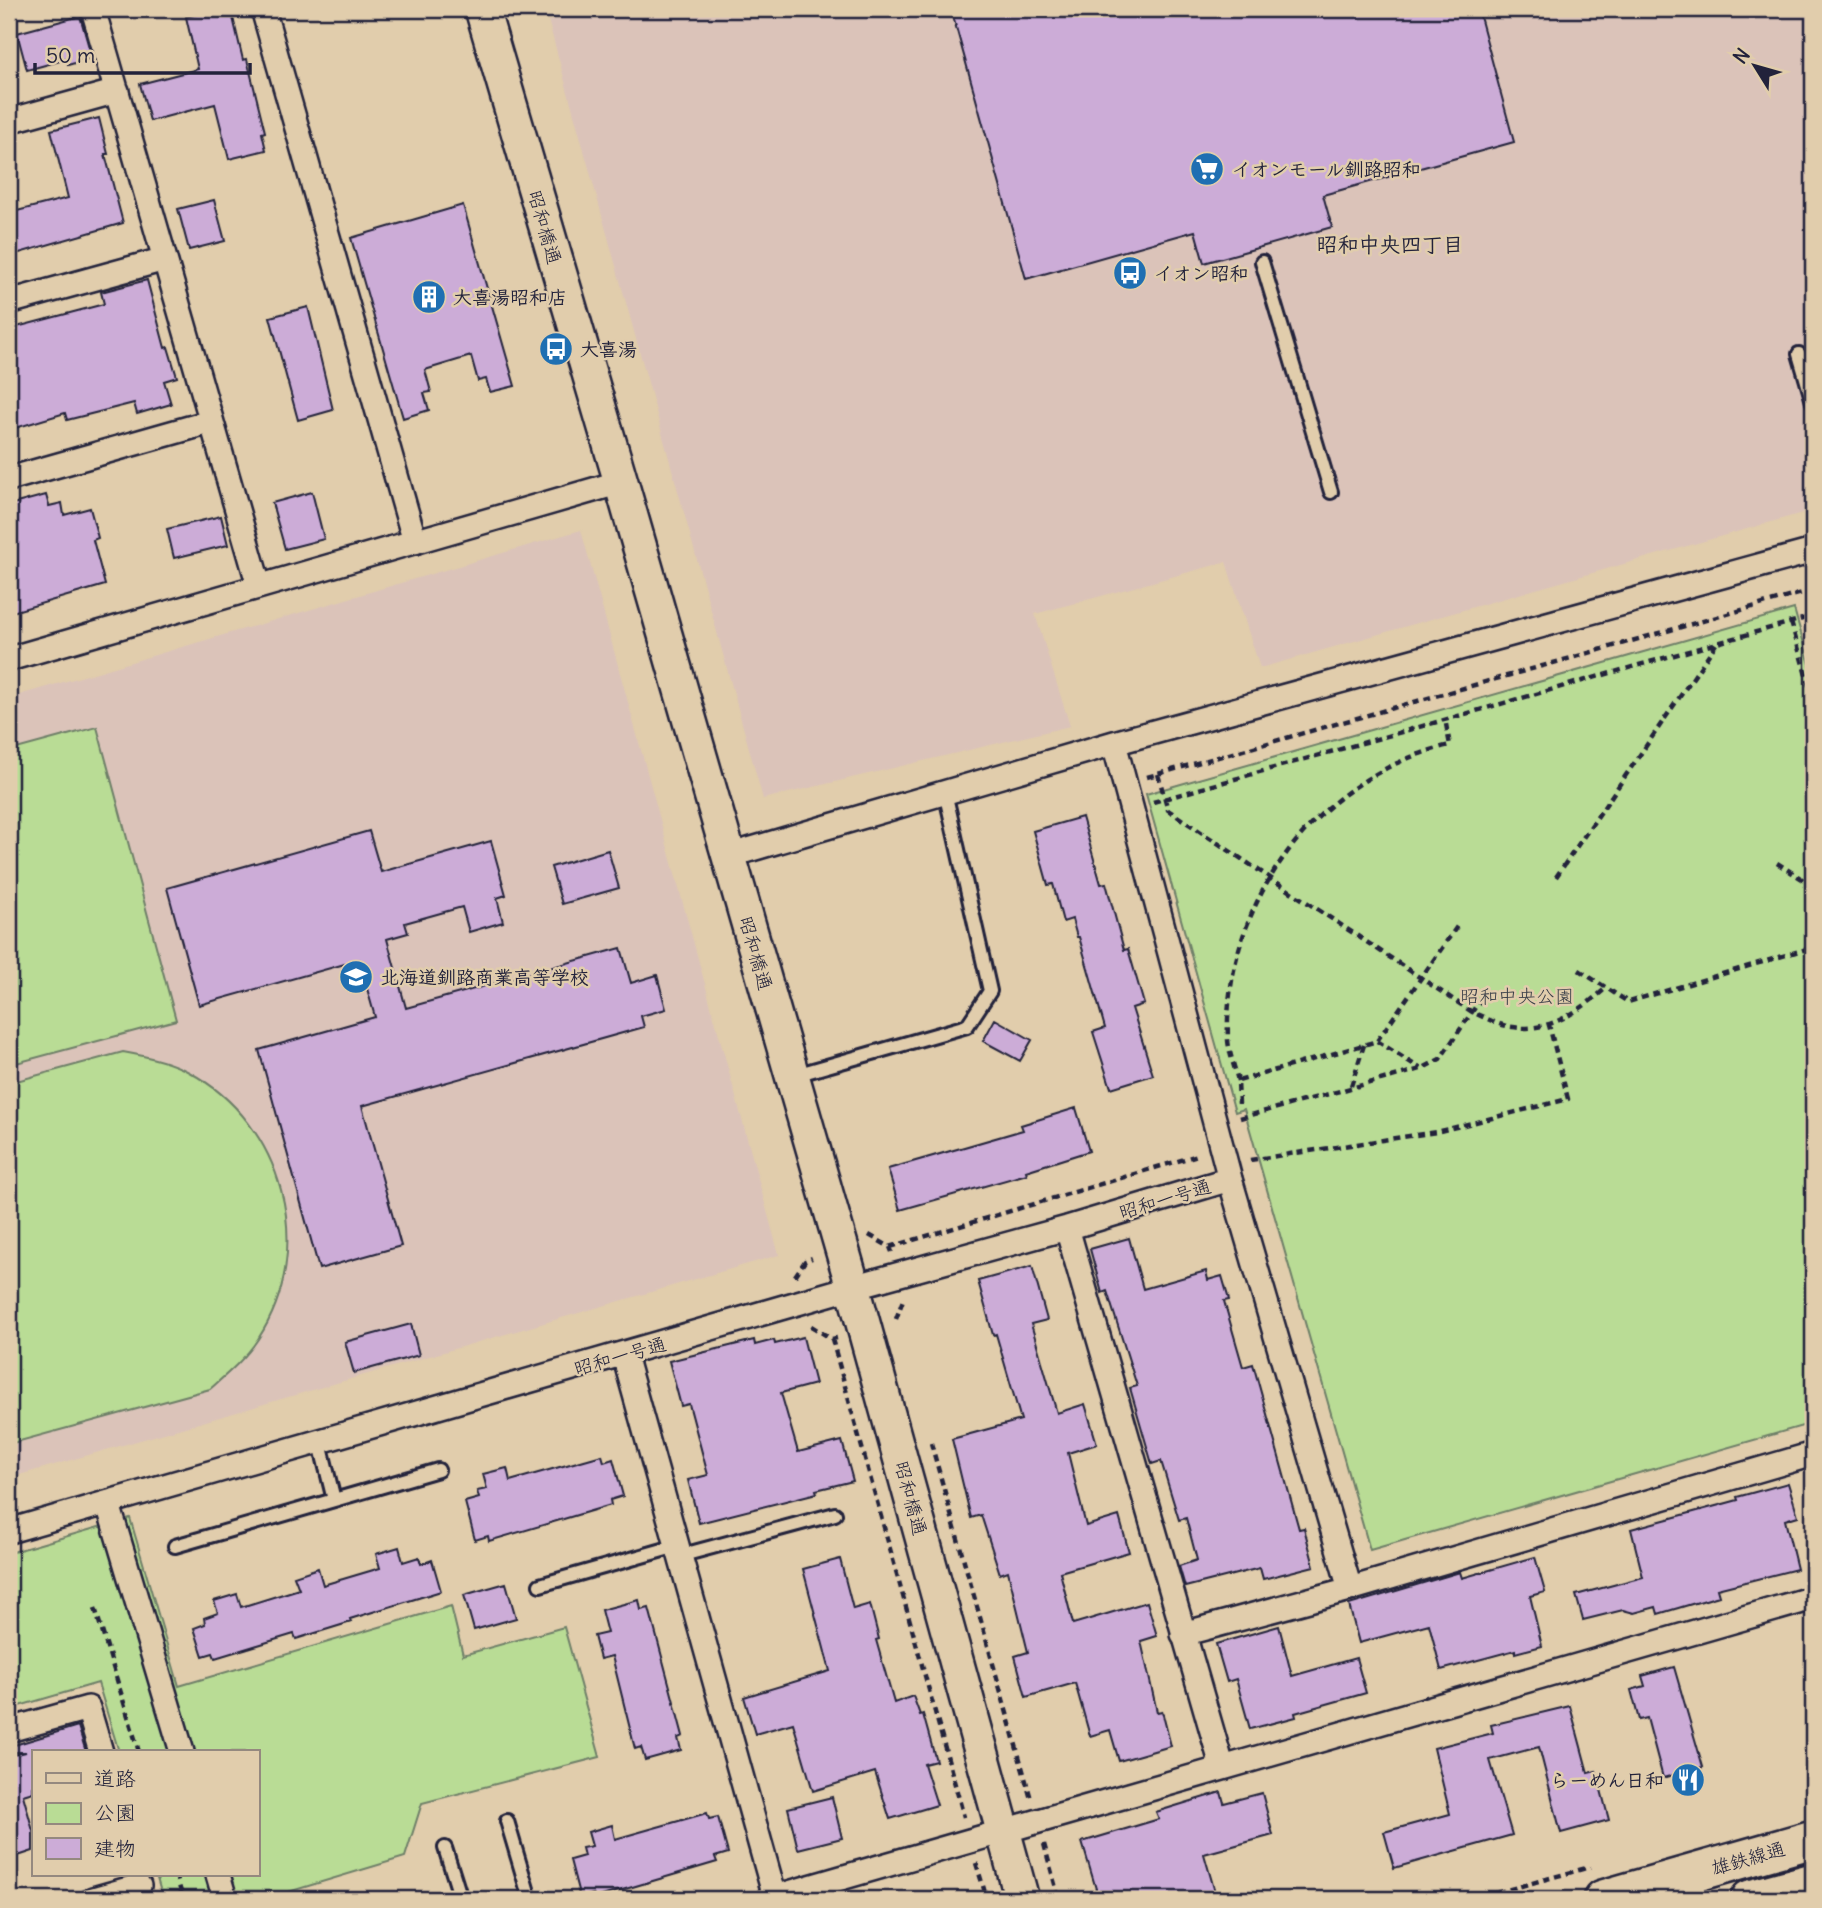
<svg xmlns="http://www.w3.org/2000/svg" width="1822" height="1908" font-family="Delius,'Klee One',sans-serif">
	<rect width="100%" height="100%" fill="#e1cdac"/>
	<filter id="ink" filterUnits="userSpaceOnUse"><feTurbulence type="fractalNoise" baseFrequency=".0143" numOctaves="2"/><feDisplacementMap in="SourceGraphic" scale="14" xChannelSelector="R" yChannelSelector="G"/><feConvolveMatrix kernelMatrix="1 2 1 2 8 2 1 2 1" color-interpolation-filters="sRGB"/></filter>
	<g filter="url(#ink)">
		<path fill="#dbc3b9" d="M545,9h1268v501l-553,158 -34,-106 -191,52 35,112 -307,73z
			M581,530l198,725 -770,223v-780z"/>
		<path fill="#b9dc95" stroke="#6e7f68" stroke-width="2" d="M1794,609l19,66v748l-443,127 -126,-441 -9,3 -89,-318z
			M97,727l79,293 -167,45v-314z
			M123,1052c23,4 46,9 66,20 95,51 128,177 69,267 -13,20 -31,35 -48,50l-201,55v-361z
			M130,1518l49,168 272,-80 12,49 101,-28 36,130 -178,46 -17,54 -140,42h-102l-7,-24h101v-123h-138l-21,-69 -89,26v-156z"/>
		<path fill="#ccacd7" stroke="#22223b" stroke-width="2" d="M218,9h13l12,51 4,-1 18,73 -3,1 4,17 -37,9 -14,-55 -65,17 -10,-37 58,-15 -12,-52z
			M951,9h527l36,133 -191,53 9,32 -128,36 -9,-32 -169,48z
			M80,16l12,42 -24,7 -1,-6 -40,11 -10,-37z
			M99,118l9,36h-3l18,69 -114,33v-43l59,-15 -17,-68z
			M214,200l11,41 -36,9 -11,-41z
			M463,205l52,181 -25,6 -4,-13 -8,2 -7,-25 -46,14 6,22 -7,1 5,17 -26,8 -52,-180z
			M147,280l18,68 3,-1 9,30 -13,4 7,23 -34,10 -3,-11 -67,17 -2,-7 -56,17v-101l95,-25 -3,-12z
			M308,307l25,103 -35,10 -28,-103z
			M312,492l12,47 -39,10 -13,-46z
			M46,495l3,11 13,-3 2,12 26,-7 8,30 -5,2 12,45 -96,28v-108z
			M221,516l7,29 -54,13 -7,-29z
			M1082,817l19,67 5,-1 18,67 4,-1 16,55 -12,4 21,67 -42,13 -18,-56 12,-4 -26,-91h-2l-5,-18 -9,3 -10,-38 -5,1 -15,-54z
			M369,831l12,41 110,-31 15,54 -9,3 6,24 -34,10 -7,-25 -57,16 3,10 -21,6 19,69 215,-60 10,35 26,-8 9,34 -25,7 3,11 -282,79 39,140 -82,23 -60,-219 116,-33 -16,-57 -160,45 -32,-117z
			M608,850l11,38 -57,16 -11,-37z
			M995,1019l37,21 -12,21 -37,-20z
			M1076,1108l13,43 -63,20 1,3 -127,36 -12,-41 135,-39 -2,-5z
			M1129,1238l14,51 63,-18 2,9 14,-4 7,24 -5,1 19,66 10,-3 46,165 5,-1 10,38 -51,13 -3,-11 -75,19 -6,-21 18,-6 -11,-42 -7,2 -18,-59 -9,3 -22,-76 7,-2 -30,-95 -5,2 -12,-44z
			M1032,1266l15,54 -16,4 26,89 28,-9 12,40 -29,9 18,73 33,-10 10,36 -69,20 13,52 74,-22 10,34 -16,5 16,71 5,-1 9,35 -52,15 -9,-31 -20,6 -15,-53 -49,14 -11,-41 13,-4 -20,-81 -8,3 -19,-59 -10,3 -19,-79 69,-19 -25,-86 -3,1 -15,-54z
			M411,1324l8,31 -65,18 -9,-31z
			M803,1337l12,47 -34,9 17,59 44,-11 11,40 -37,9 1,3 -118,30 -11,-43 20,-5 -19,-71 -8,2 -12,-45 85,-21 1,5 19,-5 1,4z
			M602,1455l2,7 9,-3 10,37 -13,4 1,5 -122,36 -1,-5 -13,4 -10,-38 14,-4 -2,-7 10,-2 -4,-15 24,-6 3,13z
			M1788,1483l10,33 -13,4 12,49 -80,20 2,7 -61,18 -2,-7 -22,6 -11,-3 -40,10 -7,-25 67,-18 -12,-48 107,-29 -1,-3z
			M399,1547l4,15 16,-5 2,7 11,-4 9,31 -91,28 1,3 -55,17 -2,-5 -79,24 -2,-5 -10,3 -9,-28 11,-4 -1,-6 14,-5 -4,-12 23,-7 4,13 58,-18 -5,-13 24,-8 5,17 57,-17 -4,-14z
			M1535,1557l10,35 -15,4 12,50 -27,7v-3l-74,20 -12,-46 -70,19 -10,-38 111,-33 2,6z
			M840,1559l13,50 17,-5 9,35 -3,1 18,63 19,-7 7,19 3,-1 13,47 -12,3 13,41 -47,14 -15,-47 -62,19 -20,-68 -38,11 -11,-37 86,-26 -27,-102z
			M506,1583l10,35 -42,12 -10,-35z
			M639,1600l2,10 8,-2 34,128 -5,2 3,12 -36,10 -4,-13 -6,2 -23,-93 -12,3 -6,-23 13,-3 -6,-23z
			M1279,1626l13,50 64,-18 10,35 -71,20 1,4 -46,12 -14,-50 -9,3 -11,-38z
			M1674,1667l29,100 -40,11 -16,-60 -8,2 -8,-30 14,-4 -3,-10z
			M1570,1706l18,67 8,-2 13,49 -48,13 -22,-86 -49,13 22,75 -118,33 -10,-36 66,-18 -16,-66 59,-15 -2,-8z
			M78,1726l8,26h-53v40l-10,3 10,36v20l-24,8v-103l17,-4h-14l-1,-6z
			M1221,1792l3,11 38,-10 11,42 -69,19 13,45h-118l-17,-57 77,-23 -3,-7z
			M832,1797l10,41 -44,11 -10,-41z
			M707,1813l2,6 9,-2 10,36 -13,4 2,5 -122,36 -2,-4 -13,4 -10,-38 14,-4 -2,-8 10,-2 -4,-14 24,-7 3,14z"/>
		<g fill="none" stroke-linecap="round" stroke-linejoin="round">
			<g stroke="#22223b" stroke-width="18">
				<path id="lane" d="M1262,262l69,230
					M1799,354l14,48
					M792,1076l175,-50 23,-35 -45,-199
					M320,1443l14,57
					M175,1546l263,-76
					M679,1556l156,-42
					M540,1585l137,-39
					M507,1821l23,78
					M445,1848l16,51"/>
			</g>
			<g stroke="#22223b" stroke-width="28">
				<path id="street" d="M93,9l166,577
					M263,9l152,533
					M9,121l108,-30
					M9,302l156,-43
					M9,479l201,-57
					M9,659l612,-177
					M1114,743l116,436 120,410
					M728,856l386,-113 699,-192
					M1067,1228l155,538
					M624,1355l151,542
					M108,1504l74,248
					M9,1531l844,-244 214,-59 163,-49
					M1183,1634l167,-45 463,-135
					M9,1730l79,-22 13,44
					M218,1875l7,24
					M93,1899l46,-13
					M768,1899l1045,-301"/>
			</g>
			<g stroke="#22223b" stroke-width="38">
				<path id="secondary" d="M482,9l139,473 232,805 169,612"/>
			</g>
			<g stroke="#22223b" stroke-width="42">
				<path id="primary" d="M1603,1899l210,-60
					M1750,1899l63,-17"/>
			</g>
			<path stroke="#22223b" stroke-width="4.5" stroke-dasharray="7 5" stroke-linecap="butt" d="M1791,622l22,78
				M1158,774l10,36 304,202c12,5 28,14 41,15 36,6 68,-17 93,-39
				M1147,777l666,-187
				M1153,802l660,-186
				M1777,863l36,23
				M1556,877l160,-233
				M1579,970l49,32 185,-55
				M1377,1041l44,28
				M1238,1081c-3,-13 -9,-28 -10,-41 -5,-137 88,-264 222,-295l-5,-26
				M1351,1086l13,-41
				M1239,1104l-1,-23 139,-40 81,-116
				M1240,1118l181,-49 19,-10 47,-69
				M1250,1160l186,-28 132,-33 -19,-74
				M869,1235l21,12 2,5
				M890,1247l308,-92
				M795,1276l10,-15 7,-3
				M896,1319l8,-22
				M811,1326l21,13 5,-1
				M832,1339l132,478
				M931,1443l100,356
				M95,1608l44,144
				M1044,1844l15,55
				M976,1863l11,36
				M176,1875l7,24
				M1474,1899l116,-32"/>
			<use href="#lane" stroke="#e1cdac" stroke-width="12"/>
			<use href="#street" stroke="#e1cdac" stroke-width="23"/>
			<use href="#secondary" stroke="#e1cdac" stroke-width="33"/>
			<use href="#primary" stroke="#e1cdac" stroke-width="37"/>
		</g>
	</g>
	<defs>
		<g id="supermarket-disc" transform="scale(1.75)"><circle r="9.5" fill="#1f6fb2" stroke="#e1cdac"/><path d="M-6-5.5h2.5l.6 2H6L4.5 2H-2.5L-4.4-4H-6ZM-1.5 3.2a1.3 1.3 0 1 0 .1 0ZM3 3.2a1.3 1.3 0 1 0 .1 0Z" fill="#fff"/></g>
		<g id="bus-disc" transform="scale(1.75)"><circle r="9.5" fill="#1f6fb2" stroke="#e1cdac"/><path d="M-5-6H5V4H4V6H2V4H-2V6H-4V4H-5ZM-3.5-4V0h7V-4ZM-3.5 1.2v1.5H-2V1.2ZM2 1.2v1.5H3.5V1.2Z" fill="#fff"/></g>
		<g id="building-disc" transform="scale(1.75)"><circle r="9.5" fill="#1f6fb2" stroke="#e1cdac"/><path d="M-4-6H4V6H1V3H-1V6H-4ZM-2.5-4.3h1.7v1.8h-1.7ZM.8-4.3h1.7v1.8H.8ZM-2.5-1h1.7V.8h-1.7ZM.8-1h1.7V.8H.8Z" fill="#fff"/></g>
		<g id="school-disc" transform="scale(1.75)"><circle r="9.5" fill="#1f6fb2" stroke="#e1cdac"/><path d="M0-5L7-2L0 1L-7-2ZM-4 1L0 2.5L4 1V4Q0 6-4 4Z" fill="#fff"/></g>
		<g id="restaurant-disc" transform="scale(1.75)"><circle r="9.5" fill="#1f6fb2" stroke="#e1cdac"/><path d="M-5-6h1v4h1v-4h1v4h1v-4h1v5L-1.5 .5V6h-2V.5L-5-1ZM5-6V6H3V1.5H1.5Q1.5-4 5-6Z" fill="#fff"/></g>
	</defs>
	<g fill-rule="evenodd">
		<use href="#supermarket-disc" x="1207" y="169"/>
		<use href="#bus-disc" x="1130" y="273"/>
		<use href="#building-disc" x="429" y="297"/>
		<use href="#bus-disc" x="556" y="349"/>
		<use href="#school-disc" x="356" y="977"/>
		<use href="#restaurant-disc" x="1688" y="1780"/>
	</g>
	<g text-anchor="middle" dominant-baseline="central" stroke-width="5" stroke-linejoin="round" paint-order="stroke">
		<g font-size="19" font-weight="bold" fill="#22223b" stroke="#e1cdac" text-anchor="start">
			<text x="1232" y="169">イオンモール釧路昭和</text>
			<text x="1154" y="273">イオン昭和</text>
			<text x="453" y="297">大喜湯昭和店</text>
			<text x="580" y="349">大喜湯</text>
			<text x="380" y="977">北海道釧路商業高等学校</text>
			<text x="1664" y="1780" text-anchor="end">らーめん日和</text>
		</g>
		<g font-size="19" fill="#22223b" stroke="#e1cdac">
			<text transform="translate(545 227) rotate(74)">昭和橋通</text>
			<text transform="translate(756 953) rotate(74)">昭和橋通</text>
			<text transform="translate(1165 1199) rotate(-17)">昭和一号通</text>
			<text transform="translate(620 1356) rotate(-16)">昭和一号通</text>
			<text transform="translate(911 1498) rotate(75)">昭和橋通</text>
			<text transform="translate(1748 1858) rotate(-16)">雄鉄線通</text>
		</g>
		<g font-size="19" fill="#393e48" stroke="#e1cdac">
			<text x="1517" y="996">昭和中央公園</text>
		</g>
		<g font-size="21" font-weight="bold" fill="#22223b" stroke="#e1cdac">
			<text x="1390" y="244">昭和中央四丁目</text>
		</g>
	</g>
	<rect width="1822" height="1908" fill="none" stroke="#e1cdac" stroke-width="35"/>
	<rect x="18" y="18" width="1787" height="1873" fill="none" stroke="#22223b" stroke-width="2.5" filter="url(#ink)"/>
	<rect x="32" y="1750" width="228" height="126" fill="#e1cdac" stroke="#95897f" stroke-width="2"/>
	<rect x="46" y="1773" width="35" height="10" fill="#e1cdac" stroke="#95897f" stroke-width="2"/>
	<text x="94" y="1786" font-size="21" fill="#22223b">道路</text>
	<rect x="46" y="1803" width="35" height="21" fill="#b9dc95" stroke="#95897f" stroke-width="2"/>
	<text x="94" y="1820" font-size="21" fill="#22223b">公園</text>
	<rect x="46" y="1838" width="35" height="21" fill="#ccacd7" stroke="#95897f" stroke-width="2"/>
	<text x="94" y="1856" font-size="21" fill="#22223b">建物</text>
	<g transform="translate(1755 66) rotate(307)" stroke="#e1cdac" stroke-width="5" paint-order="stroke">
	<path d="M0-5L12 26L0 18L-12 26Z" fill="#22223b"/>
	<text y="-10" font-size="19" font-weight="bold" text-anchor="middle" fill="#22223b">N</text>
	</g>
	<path d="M35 63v10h215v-10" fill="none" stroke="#22223b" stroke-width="3.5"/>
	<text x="46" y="63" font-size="21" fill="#22223b" stroke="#e1cdac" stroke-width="5" paint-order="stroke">50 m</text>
</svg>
